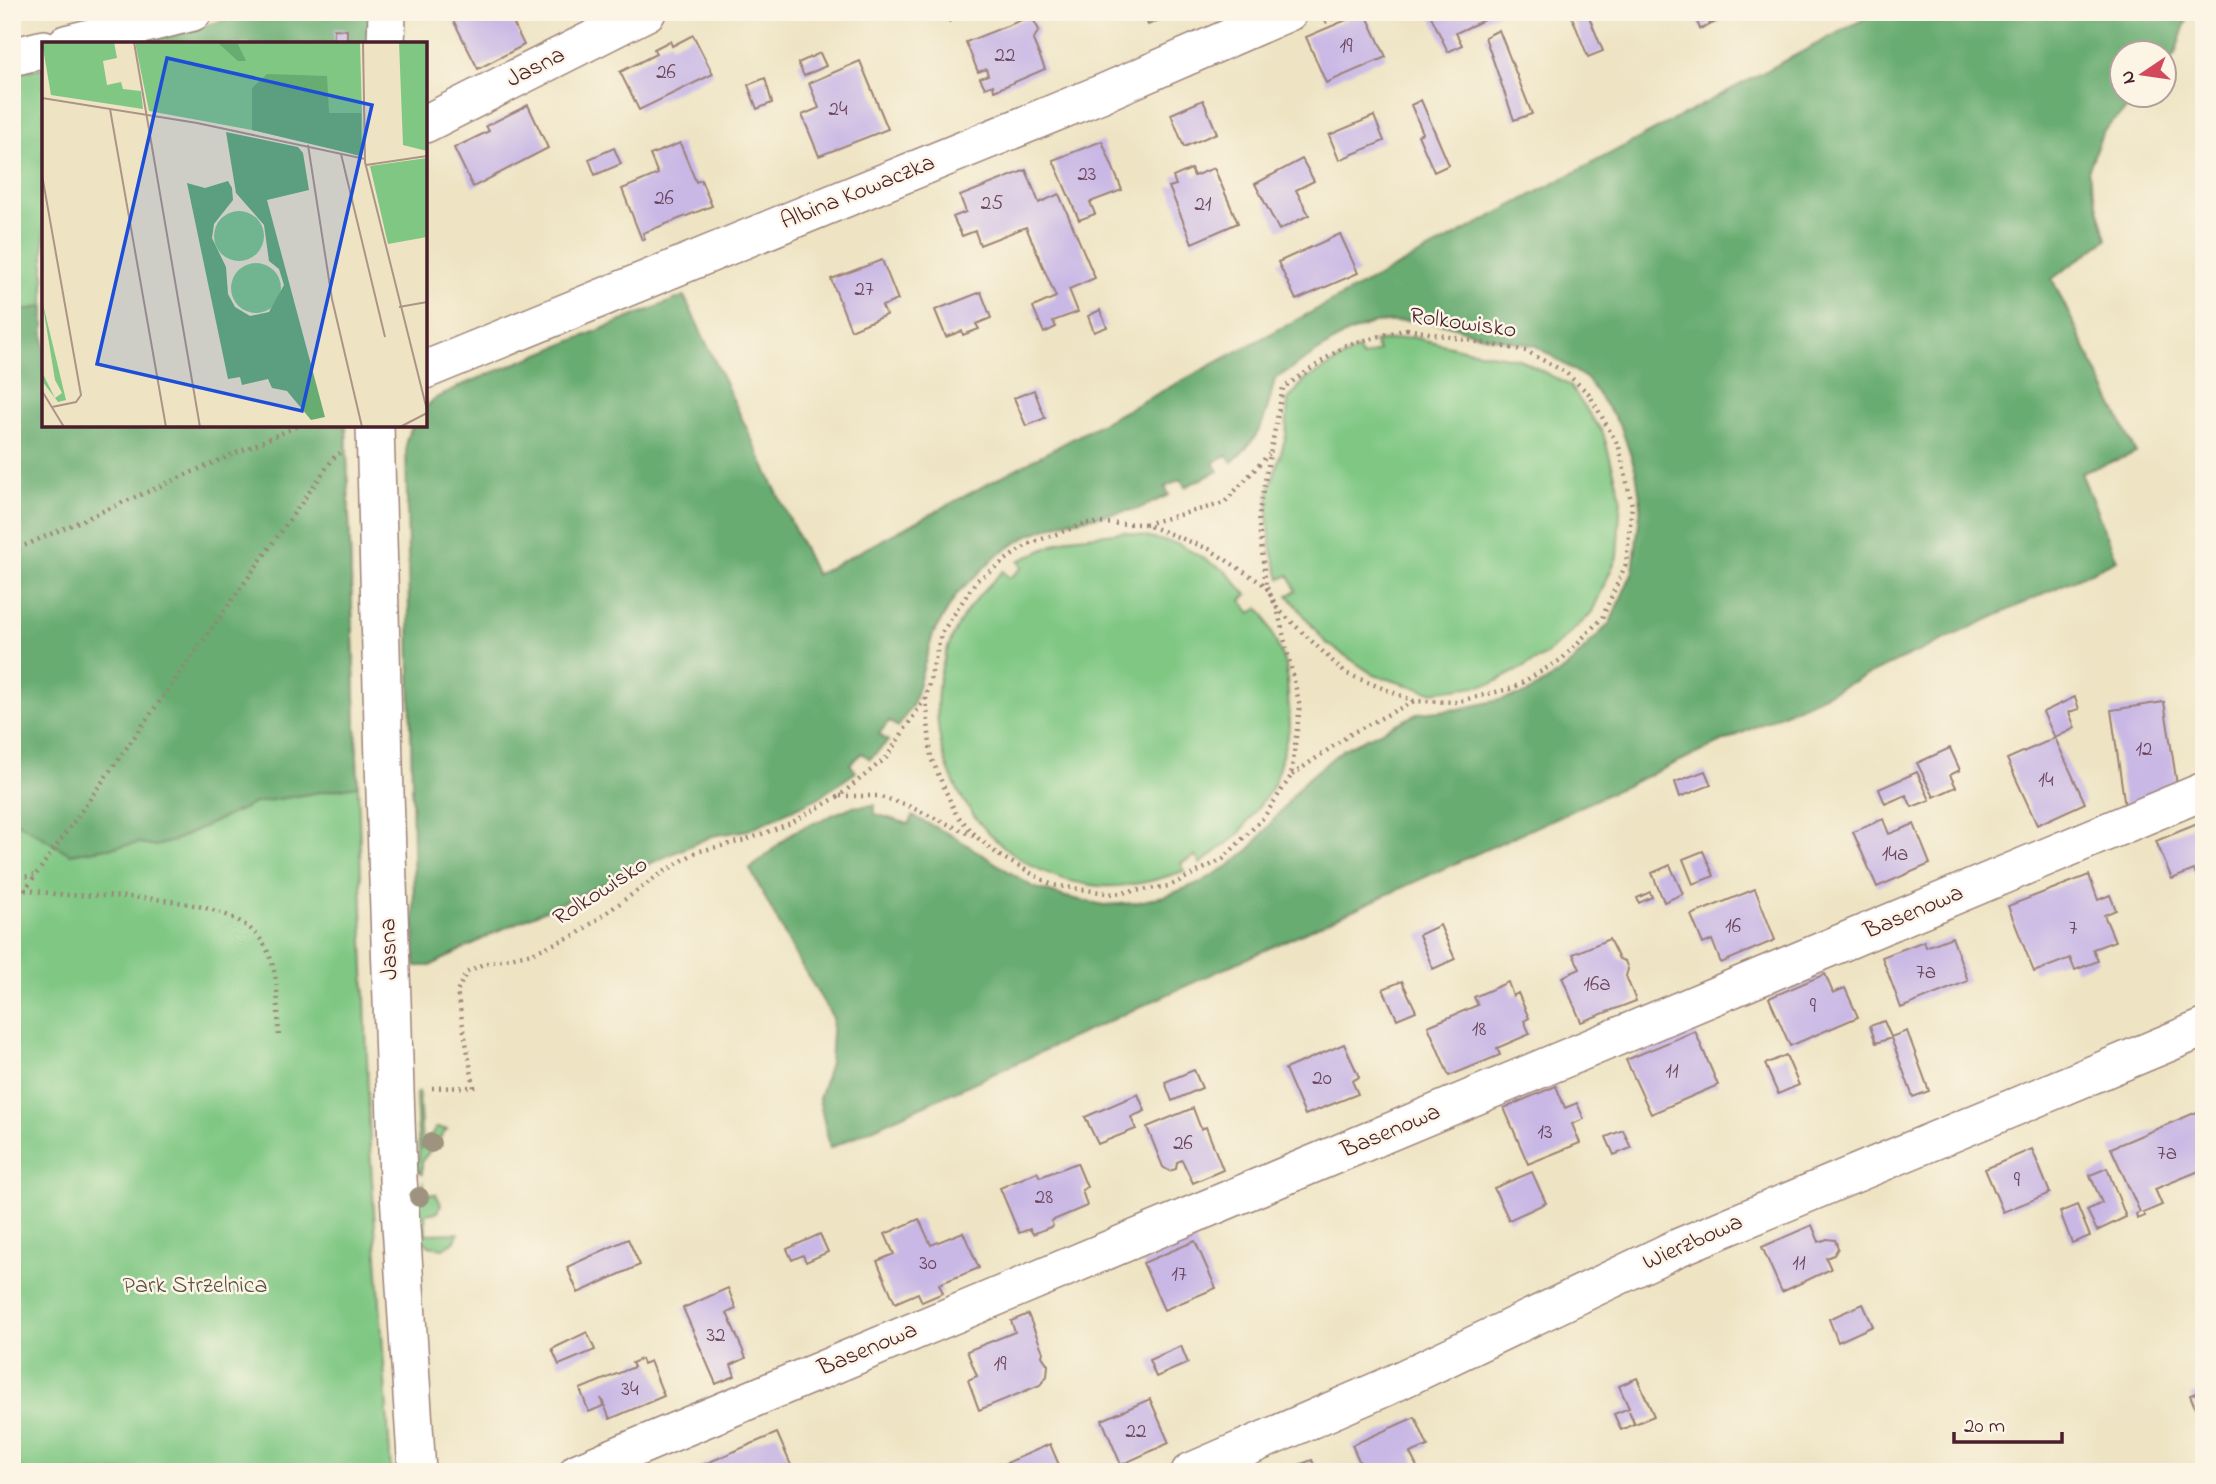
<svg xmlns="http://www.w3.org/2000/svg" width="2216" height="1484" font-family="'Indie Flower',sans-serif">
	<rect width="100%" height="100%" fill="#fcf5e5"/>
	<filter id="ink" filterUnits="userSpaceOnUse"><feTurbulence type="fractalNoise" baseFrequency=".0143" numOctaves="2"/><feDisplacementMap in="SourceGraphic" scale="14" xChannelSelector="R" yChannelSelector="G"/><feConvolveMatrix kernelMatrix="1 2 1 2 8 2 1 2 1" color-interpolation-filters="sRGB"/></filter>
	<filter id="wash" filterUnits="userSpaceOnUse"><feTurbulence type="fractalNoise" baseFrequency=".00686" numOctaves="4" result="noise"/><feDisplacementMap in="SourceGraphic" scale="28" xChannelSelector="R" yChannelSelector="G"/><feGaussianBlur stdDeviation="1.57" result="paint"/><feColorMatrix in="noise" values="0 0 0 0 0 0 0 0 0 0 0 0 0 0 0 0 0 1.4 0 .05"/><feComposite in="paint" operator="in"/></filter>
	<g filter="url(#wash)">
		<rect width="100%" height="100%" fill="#eee4c4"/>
		<path fill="#7fc783" stroke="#647357" stroke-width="2" d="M44,67v358h302l24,724 21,323h-379v-1398z
			M1412,337l55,13 52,9 50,26 34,48 18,64 -4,60 -26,57 -46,42 -54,28 -60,8 -57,-17 -49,-33 -37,-47 8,-4 -7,-16 -9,4 -9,-32 -3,-28 1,-27 17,-56 2,-36 16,-19 54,-32 4,8 17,-6 -5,-9z
			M1124,532l54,12 49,28 20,23 -6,5 10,13 7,-5 6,6 22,52 4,60 -16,59 -35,49 -39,30 -4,-8 -15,7 3,8c-27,9 -55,17 -84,15 -126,-11 -203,-151 -141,-262 11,-21 28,-37 44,-53l6,7 13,-10 -4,-7 51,-23z
			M419,1092l3,56 14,-20 11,1 -25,32v13l-5,-4 -1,-9 3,-4 -3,-63z
			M423,1183l1,11h12l5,10 -3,8 -13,2 1,20 32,-1 -3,8 -12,7 -14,-2 -14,-13 -2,-34z"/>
		<path fill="#67ac71" stroke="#58664e" stroke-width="2" d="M255,12h115l-1,32h-235z
			M1877,12h312l-14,42 -11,14v-16h-42v42l20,1 -39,36 -15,40 19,68 -55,40 84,174 -55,20 36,87 -373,172 -914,416 -11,-49 11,-37 3,-44 -36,-60 -47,-89 43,-37 58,-25 24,-2v9l34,10 4,-8 42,21 78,50 33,10 38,8 31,-2 33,-8 33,-13 29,-17 21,-17 52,-65 39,-33 77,-37 40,-4 67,-15 39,-25 45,-46 23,-52 8,-66 -5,-34 -15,-44 -34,-48 -51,-33 -57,-11 -34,-11 -29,-4 -42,3 -30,12 -69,44c-10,39 -11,55 -43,83l-5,-7 -14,8 5,8 -33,16 -4,-8 -16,8 4,8 -31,14 -73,13 -34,12 -34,21 -40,39 -24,40 -20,70 -15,23 -9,-6 -10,13 9,7 -18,18 -8,-6 -12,11 6,8 -38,26 -70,32 -36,6 -214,95 -68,35h-15l-9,-525 7,-16h12v-17l9,-9 28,-14 222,-89 132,279z
			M44,306v119h302l12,361 -103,17 -82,38 -17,5 -16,-3 -70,11 -58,-35v-506z"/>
		<g id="blocks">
			<path fill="#c9b7e5" d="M449,12h59l16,33 -46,24z
				M1143,12h28l1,3 -24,10z
				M1365,12l21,45 -60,26 -20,-46z
				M1429,12h72l-45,21 6,12 -14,7z
				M1584,12h3l16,39 -15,6 -16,-40z
				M1693,12h12l5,13 -10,4z
				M1706,12h21l2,4 -17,8z
				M1024,19l10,2 5,9 -6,10 12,29 -51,22 -1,-6 -8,3 -5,-10 8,-3 -2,-6 -8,3 -12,-30z
				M334,29l13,1v14h-13z
				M1499,30l33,84 -18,6 -29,-83z
				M693,35l20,39 -74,36 -19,-38 36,-18 -2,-5 16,-8 2,5z
				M820,53l6,13 -22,10 -6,-13z
				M860,61l28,68 -69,27 -17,-41 17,-7 -10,-25z
				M765,78l7,25 -15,6 -9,-24z
				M1203,100l14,33 -33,14 -13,-33z
				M1421,100l28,65 -15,7 -16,-37 5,-2 -12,-28z
				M528,105l20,43 -75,39 -19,-39 35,-17 -3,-5z
				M1374,116l10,25 -45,19 -10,-25z
				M1102,141l20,49 -32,12 5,12 -16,6 -26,-60z
				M680,143l16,39 5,-2 11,26 -69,27 2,6 -3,1 -20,-51 36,-15 -8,-19z
				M614,148l7,16 -26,11 -6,-16z
				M1302,159l12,22 -18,9 13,25 -30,15 -24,-46z
				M1214,168l24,55 -46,20 -23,-56 7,-2 -3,-8 18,-8 3,7z
				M1026,170l13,33 20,-9 36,84 -26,11 9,23 -25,9 3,6 -12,6 -11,-26 23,-10 -30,-70 -46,18 -5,-14 -13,5 -9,-19 13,-5 -6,-16z
				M1340,234l18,39 -62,27 -18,-38z
				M882,260l16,40 -16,6 4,9 -35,15 -20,-51z
				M981,292l10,26 -15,6 3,5 -16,6 -1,-4 -16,6 -11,-27z
				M1100,310l7,17 -13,5 -6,-16z
				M1034,390l11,28 -19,8 -12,-28z
				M2075,697l4,12 -10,3 6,16 -20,10 -12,-26z
				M2164,702l14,89 -53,16 -14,-97z
				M2055,738l30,65 -48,22 -30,-66z
				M1950,748l10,22 -10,5 6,12 -22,10 -17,-34z
				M1705,771l6,14 -31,12 -5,-15z
				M1917,772l13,28 -18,7 -6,-12 -21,9 -6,-15z
				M1883,819l6,15 25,-10 16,40 -53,23 -24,-55z
				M2202,822l2,54 -6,2 -4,-8 -22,9 -16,-38z
				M1703,851l11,25 -21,8 -10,-25z
				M1670,865l13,29 -19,8 -12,-29z
				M2089,875l9,25 12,-5 6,15 -12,5 11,26 -22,8 5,12 -23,9 -5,-12 -36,14 -26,-66z
				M1755,889l20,51 -54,23 -9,-23 -9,4 -12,-29z
				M1650,892l2,5 -13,6 -2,-5z
				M1440,925l15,34 -22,10 -14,-34z
				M1952,937l16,44 -67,27 -19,-51 42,-16 2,6z
				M1609,939l10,20 6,2 3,8 -2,7 10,25 -55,21 -19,-45 18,-8 -7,-15z
				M1825,974l8,19 12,-5 13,29 -68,29 -21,-48z
				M1402,981l14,30 -19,8 -14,-30z
				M1508,982l5,14 5,-3 11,25 -5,3 6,13 -33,14 3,7 -51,21 -21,-50 50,-21 -4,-8z
				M1884,1021l7,16 16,-6 22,60 -16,6 -22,-59 -15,5 -6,-17z
				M1695,1031l23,54 -67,29 -25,-54z
				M1344,1044l15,33 -7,4 6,13 -53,21 -20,-46z
				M1786,1055l13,30 -21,9 -13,-30z
				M1194,1070l8,18 -30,13 -7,-19z
				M1556,1086l9,22 12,-5 7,16 -12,5 8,19 -52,21 -24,-56z
				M1138,1094l7,17 -14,6 5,12 -38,15 -13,-27z
				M1193,1108l8,21 5,-2 17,43 -30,13 -11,-23 -5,2 -1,7 -7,2 -6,-4 -16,-40z
				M2204,1109v60l-49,20 7,16 -19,8 2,3 -8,3 -1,-5 4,-2 -29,-64z
				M1623,1130l8,18 -17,7 -8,-18z
				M2032,1149l18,44 -47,19 -18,-43z
				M1077,1163l10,24 -5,3 5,16 -36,15 2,5 -20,8 -3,-5 -11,4 -19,-45 37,-16 3,5z
				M2107,1168l19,49 -29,14 -10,-21 15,-7 -12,-28z
				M1532,1172l14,31 -37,17 -15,-32z
				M2077,1205l13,31 -18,7 -12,-31z
				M919,1219l12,26 32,-13 16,36 -40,16 4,9 -21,9 -4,-9 -23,10 -18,-42 17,-7 -9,-20z
				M1812,1225l7,17 8,-3 8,1 3,8 -4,7 -8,3 5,11 -49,23 -20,-45z
				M820,1234l8,18 -22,10 -3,-7 -11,5 -5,-11z
				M628,1239l12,26 -62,28 -11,-26z
				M1195,1241l21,47 -52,22 -21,-47z
				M728,1288l8,21 -9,4 19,45 -15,7 4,11 -19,8 -33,-76z
				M1863,1304l10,22 -35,16 -9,-23z
				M1028,1314l15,38 -1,4 6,9 -1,11 -7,9 -61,25 -11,-30 9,-4 -10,-25 48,-19 -4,-11z
				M587,1332l8,18 -36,15 -7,-16z
				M1181,1346l7,17 -32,14 -7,-17z
				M641,1359l2,5 7,-3 14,35 -54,23 -9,-21 2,8 -14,6 -9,-23 54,-22 -2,-4z
				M1637,1378l17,38 -19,8 -6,-13 5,13 -13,6 -7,-16 15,-6 -10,-22z
				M2204,1390v39l-14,-34z
				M1150,1399l19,44 -48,22 -19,-45z
				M1415,1417l13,29 -18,7 8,16 -7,3h-47l-12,-27z
				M777,1433l17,39h-92l-2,-6z
				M1050,1444l12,28h-57l-3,-7z
				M1312,1460l5,12h-34l10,-5z"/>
		</g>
	</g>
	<g filter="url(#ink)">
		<use href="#blocks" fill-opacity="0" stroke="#9c8278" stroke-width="2"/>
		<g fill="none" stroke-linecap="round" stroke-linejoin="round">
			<g stroke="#9c8278" stroke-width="40">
				<path id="minor" d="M66,44l127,-32
					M386,44l1,-32
					M12,57l32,-8
					M425,124l222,-112
					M425,370l678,-277 186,-81
					M375,425l9,338 14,416 19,293
					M578,1472l1626,-681
					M1190,1472l194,-84 293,-140 527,-220"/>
			</g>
			<path stroke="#9c8278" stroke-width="4.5" stroke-dasharray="2 5" stroke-linecap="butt" d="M948,21l19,-9
				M1325,22l22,-10
				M1407,329l119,22 39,21 24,22 30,53 13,58 -6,59 -24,54 -40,41 -49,29 -58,14 -41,-1 -69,-28 -68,-65 -11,-22 -8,-69 25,-129 63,-43z
				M1087,523l57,1 65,25 57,37 11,22 23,98 -9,70 -27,41 -41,42 -54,27 -55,8 -62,-9 -52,-29 -22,-18 -22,-24 -25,-56 -5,-61 15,-63 35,-53 52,-37z
				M1145,524l79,-21 45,-49
				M12,551l288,-126
				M1292,775l60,-42 62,-32
				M840,796h37l27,8 70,32
				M12,879l22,-4
				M25,890c14,1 28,4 43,5 51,2 159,-1 193,45 20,27 16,67 18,98
				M12,908l323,-452 5,-3
				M432,1088l42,-1 -17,-95 9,-19 17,-9 49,-11 45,-19 82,-59 37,-23 50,-12 45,-17 48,-27 47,-38 40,-61"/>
			<use href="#minor" stroke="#fff" stroke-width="37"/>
		</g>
		<g fill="#9d937e">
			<circle cx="431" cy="1143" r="10"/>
			<circle cx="419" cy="1197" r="10"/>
		</g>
	</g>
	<g text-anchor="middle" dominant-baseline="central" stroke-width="5" stroke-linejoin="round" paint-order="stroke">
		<g font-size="21" fill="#6a455a">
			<text x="1346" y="47">19</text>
			<text x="1005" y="56">22</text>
			<text x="666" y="73">26</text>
			<text x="838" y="110">24</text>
			<text x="1087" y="175">23</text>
			<text x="664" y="199">26</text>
			<text x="992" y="204">25</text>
			<text x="1203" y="205">21</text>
			<text x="864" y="290">27</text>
			<text x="2144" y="750">12</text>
			<text x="2046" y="781">14</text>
			<text x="1895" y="855">14a</text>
			<text x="1733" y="927">16</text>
			<text x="2073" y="929">7</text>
			<text x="1926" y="973">7a</text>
			<text x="1597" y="985">16a</text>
			<text x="1813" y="1007">9</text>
			<text x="1479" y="1030">18</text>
			<text x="1672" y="1072">11</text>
			<text x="1322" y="1079">20</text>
			<text x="1545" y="1133">13</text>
			<text x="1183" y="1144">26</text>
			<text x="2167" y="1154">7a</text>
			<text x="2017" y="1181">9</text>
			<text x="1044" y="1198">28</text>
			<text x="928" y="1264">30</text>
			<text x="1799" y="1264">11</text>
			<text x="1179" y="1275">17</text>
			<text x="716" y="1336">32</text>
			<text x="1000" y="1365">19</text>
			<text x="630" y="1390">34</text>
			<text x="1136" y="1432">22</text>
		</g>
		<g font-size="24" fill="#4a1f2b" stroke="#fcf5e5">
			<text transform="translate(536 68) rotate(-27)">Jasna</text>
			<text transform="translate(858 193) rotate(-22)">Albina Kowaczka</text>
			<text transform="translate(1463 324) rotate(8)">Rolkowisko</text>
			<text transform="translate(601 892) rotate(-33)">Rolkowisko</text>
			<text transform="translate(1914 913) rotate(-23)">Basenowa</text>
			<text transform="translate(390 949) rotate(-92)">Jasna</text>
			<text transform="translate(1391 1132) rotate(-23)">Basenowa</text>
			<text transform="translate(1693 1243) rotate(-24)">Wierzbowa</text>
			<text transform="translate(868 1350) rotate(-23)">Basenowa</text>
		</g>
		<g font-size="24" fill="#5a5145" stroke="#fcf5e5">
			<text x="195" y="1286">Park Strzelnica</text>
		</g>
	</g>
	<g transform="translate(42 42)">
		<rect width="385" height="385" fill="#eee4c4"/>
		<path d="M0,0h72l3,16 -14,3 4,24 14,-3 2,7 18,2 2,18 -92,-14zM93,0h225l3,111 -4,3 -47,-15 -163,-30zM357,0h28v109l-24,-6zM385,116v79l-39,7 -18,-78zM172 194a25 25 0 1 1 50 0a25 25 0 1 1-50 0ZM189 246a25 25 0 1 1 50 0a25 25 0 1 1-50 0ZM0,258l24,100 -8,2 -16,-21 1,-7 12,24 7,-5 -7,-13z" fill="#7fc783"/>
		<path d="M175,0h20l9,19h-8zM225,32l60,2 2,37h32v43l-109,-26v-42zM184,90l72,15 5,6 6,37 -42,10 58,217 -14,3 -24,-29 -15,-3 -4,-9 -26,6 -2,-8 -12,2 -41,-196 18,5 23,-7 4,7 1,12 -19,24 -2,14 14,29 2,27 7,13 15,9 19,-4 15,-27 -5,-16 -10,-8 -5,-36 -28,-32z" fill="#67ac71"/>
		<path fill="none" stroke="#ac9587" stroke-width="2" d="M92,0l66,385M321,0l2,120 62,248M0,56l155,25 168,36M68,67l56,318M266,103l24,154 30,128M299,112l44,183M324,123l61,-9M0,133l39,220 -5,7 -24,5M357,265l28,-5M0,349l22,36M358,385l27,-14"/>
		<path fill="#1d4ed8" fill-opacity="0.15" stroke="#1d4ed8" stroke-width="3.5" d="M125,16l205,47 -70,306 -205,-47z"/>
		<rect width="385" height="385" fill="none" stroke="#4a1f2b" stroke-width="3.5"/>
	</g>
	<rect width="2216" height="1484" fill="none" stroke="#fcf5e5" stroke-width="42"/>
	<g transform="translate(2143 74) rotate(257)"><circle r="33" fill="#fcf5e5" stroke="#b59f9b" stroke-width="2"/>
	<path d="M0-5L12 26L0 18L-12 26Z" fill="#d1495b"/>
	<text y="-10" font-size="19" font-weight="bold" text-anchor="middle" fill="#4a1f2b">N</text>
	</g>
	<path d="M1954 1432v10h108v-10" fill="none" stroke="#4a1f2b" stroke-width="3.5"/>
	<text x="1964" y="1432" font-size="21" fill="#4a1f2b" stroke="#fcf5e5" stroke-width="5" paint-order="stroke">20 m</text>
</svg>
